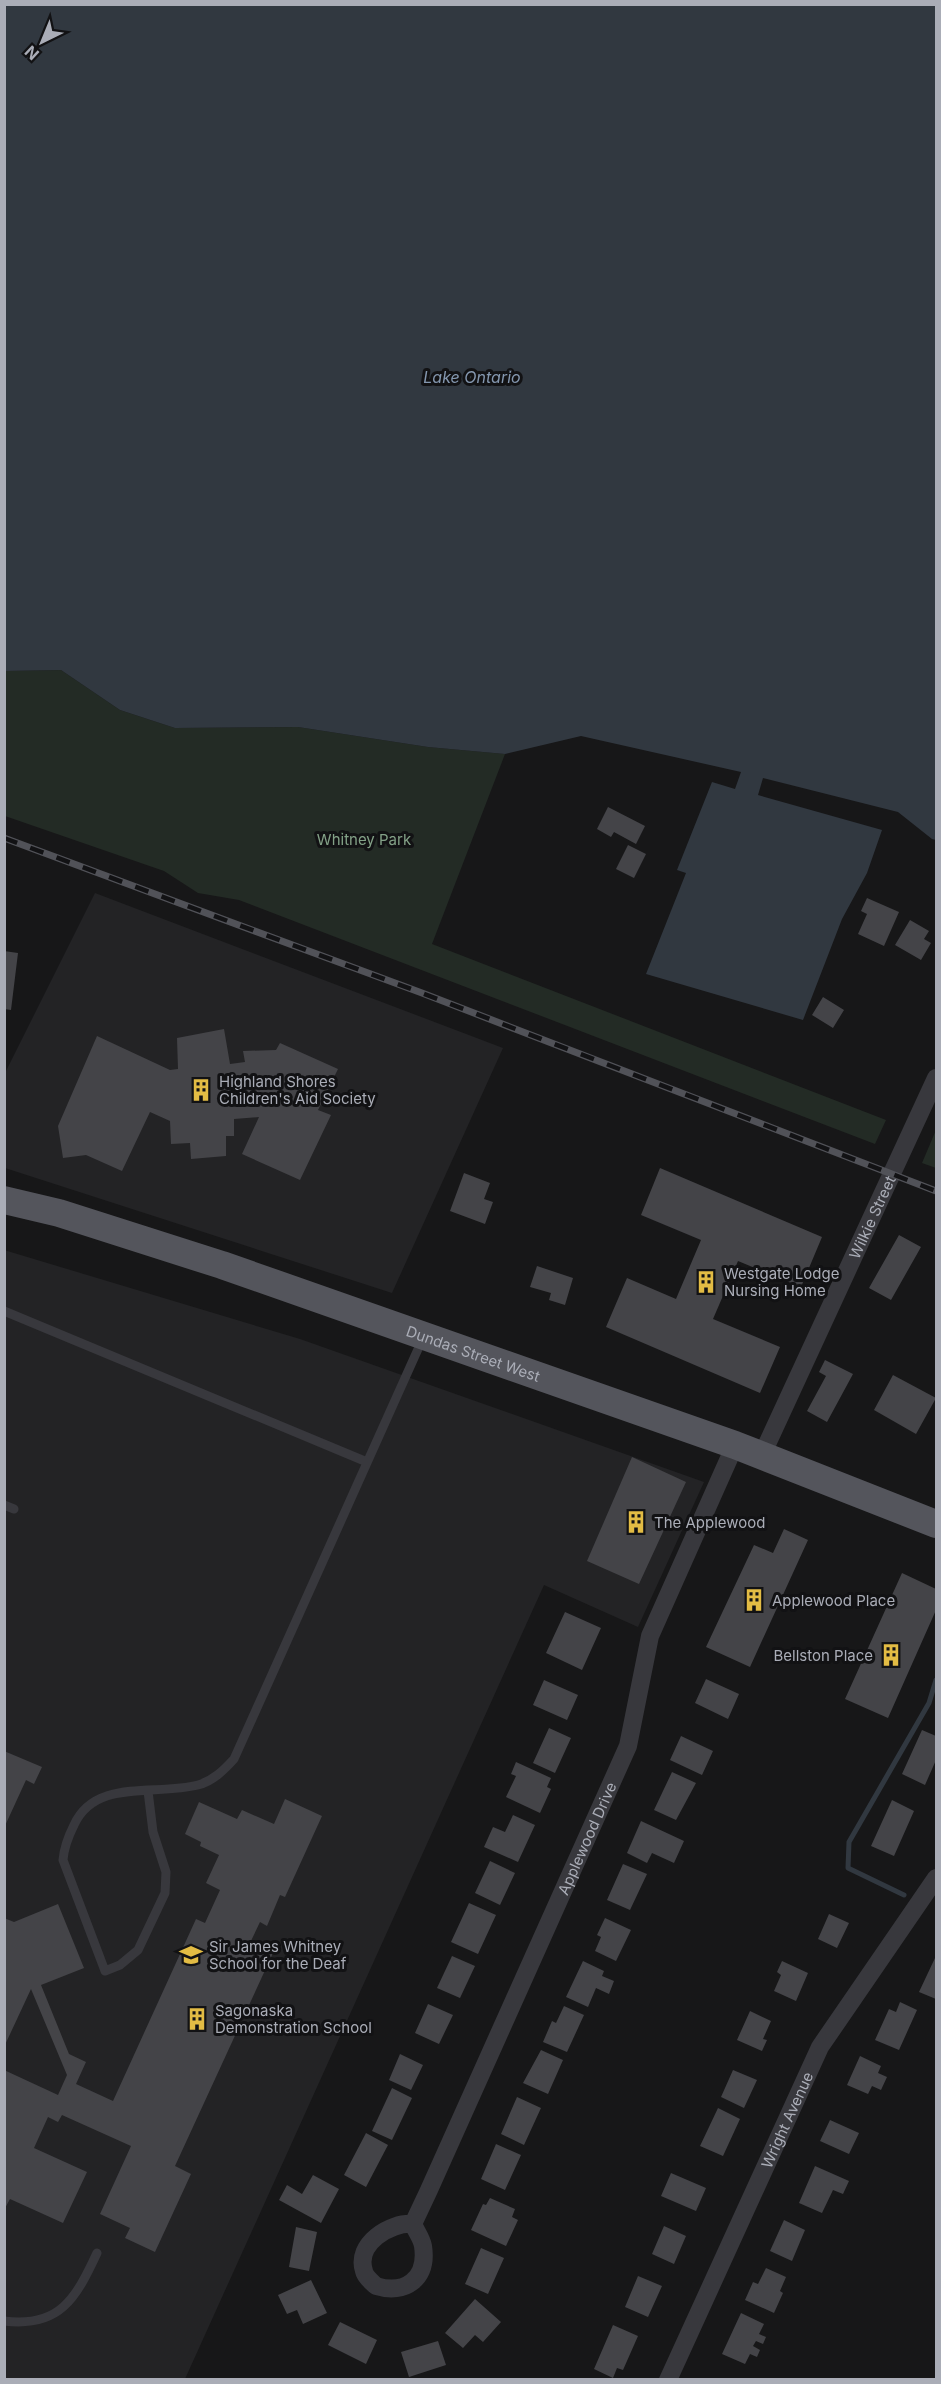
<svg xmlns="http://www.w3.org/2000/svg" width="941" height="2384" font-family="Inter,sans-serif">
	<rect width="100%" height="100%" fill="#171718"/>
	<path fill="#232325" d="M95,893l408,155 -111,245 -387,-125 -1,-93z
		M4,1250l296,89 404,143 -66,145 -94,-42 -359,794h-180z"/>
	<path fill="#232b25" d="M61,670l59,40 55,18 123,-1 130,20 77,7 -73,190 454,176 -11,24 -636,-244 -41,-7 -34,-22 -159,-55v-145z
		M936,1130v38l-14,-5z"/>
	<path fill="#313840" d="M4,5h932v835l-4,-1 -34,-27 -135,-34 -5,17 124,35 -15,43 -25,46 -39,101 -157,-46 40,-101 -9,-3 35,-88 23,7 6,-17 -160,-36 -76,18 -77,-7 -130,-20 -123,1 -55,-18 -59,-40 -56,1z"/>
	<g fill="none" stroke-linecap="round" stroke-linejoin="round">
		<path stroke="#313840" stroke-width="5" d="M904,1895l-56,-27 1,-26 80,-139 7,-23"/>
	</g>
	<path fill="#444448" d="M608,807l37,19 -9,18 -22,-12 -3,5 -14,-8z
		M628,845l18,9 -12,24 -18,-9z
		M867,898l32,14 -15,34 -26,-12 9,-20 -6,-3z
		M910,920l19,11 -5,8 7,4 -10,17 -26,-15z
		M4,951l14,2 -7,57 -7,-1z
		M823,997l21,13 -11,18 -21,-13z
		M224,1029l6,35 15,-2 -2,-11 33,-1 4,-7 58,26 -20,41 13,5 -31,65 -58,-26 17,-37 -25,2v17h-8v20l-35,3 -1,-16 -19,1 -1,-23 -20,-9 -28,59 -36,-16 -23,3 -5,-32 39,-90 73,34 8,-1 -1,-31z
		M660,1168l162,69 -21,50 -63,-26 -25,58 67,28 -20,46 -154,-66 21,-49 49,21 25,-59 -60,-25z
		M464,1173l26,10 -6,16 9,3 -8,22 -35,-13z
		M899,1235l22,12 -30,53 -22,-12z
		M537,1266l36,12 -8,27 -16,-5 2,-7 -21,-6z
		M825,1360l28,14 -26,48 -20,-11 19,-35 -7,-4z
		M893,1375l43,23 -20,36 -42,-24z
		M632,1457l54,25 -47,102 -52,-23z
		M784,1529l24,11 -58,127 -44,-20 48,-102 19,8z
		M902,1573l34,16v21l-48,108 -43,-19z
		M565,1612l36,16 -19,42 -36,-17z
		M706,1679l33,15 -11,25 -33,-16z
		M544,1680l34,15 -11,25 -34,-15z
		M549,1728l22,10 -16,35 -22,-10z
		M922,1730l14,6v24l-11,25 -23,-11z
		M681,1736l32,15 -11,24 -32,-15z
		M4,1751l38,16 -8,17 -8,-4 -22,48z
		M516,1762l35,16 -4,9 4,2 -11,24 -34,-16 10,-21 -5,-2z
		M672,1772l24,11 -20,37 -22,-10z
		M285,1799l37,17 -37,81 -5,-2 -13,31 -7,-4 -10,21 23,10 -98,213 16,8 -36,78 -30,-14 5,-10 -30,-14 31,-68 -69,-31 -4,7 -10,-5 -14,31 53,24 -24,51 -53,-24 -6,11v-140l54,25 9,-20 -36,-86 -27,58v-129l10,4 44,-18 26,64 -43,17 28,69 17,8 -10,22 37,17 83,-182 9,4 15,-33 -14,-7 13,-28 -19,-9 1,-4 -16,-8 14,-32 38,17 5,-9 32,14z
		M892,1800l22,11 -20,45 -23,-10z
		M513,1815l22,10 -17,37 -34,-15 9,-20 12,5z
		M641,1821l43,20 -10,22 -22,-10 -5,10 -20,-10z
		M490,1861l25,12 -15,32 -25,-12z
		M623,1864l24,10 -17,36 -23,-10z
		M469,1903l27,12 -18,39 -27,-12z
		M829,1914l20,9 -12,25 -19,-9z
		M605,1918l26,12 -15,31 -21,-10 6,-14 -4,-2z
		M452,1956l23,10 -15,32 -23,-10z
		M935,1958l1,1v40l-17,-7z
		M583,1961l21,10 -2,5 12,5 -5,13 -13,-6 -8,19 -22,-10z
		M782,1961l26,12 -12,28 -22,-10 7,-16 -4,-3z
		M900,2002l17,8 -18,40 -24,-10 14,-31 7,3z
		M428,2004l25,11 -14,29 -24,-11z
		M564,2006l20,9 -17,37 -24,-10 9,-21 4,2z
		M750,2011l21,10 -8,18 4,1 -5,11 -25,-11z
		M541,2050l22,10 -15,34 -25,-11z
		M400,2054l23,11 -12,25 -22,-10z
		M860,2056l21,10 -3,7 9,4 -6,13 -9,-4 -4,8 -21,-9z
		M733,2070l24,10 -13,28 -23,-11z
		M392,2088l20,10 -20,42 -20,-9z
		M517,2097l24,11 -17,37 -23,-11z
		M718,2108l22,11 -17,37 -23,-10z
		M830,2120l29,13 -10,21 -29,-13z
		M366,2133l22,12 -22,42 -22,-12z
		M496,2144l25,11 -16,35 -24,-11z
		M815,2166l34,15 -6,13 -10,-4 -11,23 -23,-10z
		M671,2173l35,15 -10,23 -35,-15z
		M313,2175l26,14 -18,34 -42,-23 8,-15 15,9z
		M490,2198l25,11 -3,8 6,3 -12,26 -35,-16 12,-26 3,1z
		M784,2220l21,10 -13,31 -22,-10z
		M664,2226l22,10 -12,28 -22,-10z
		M296,2227l21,5 -8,39 -20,-4z
		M481,2248l23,10 -16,36 -23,-10z
		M766,2268l20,9 -6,14 3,2 -9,20 -29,-13 8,-18 5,2z
		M638,2276l24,10 -14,31 -23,-10z
		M311,2280l16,33 -24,11 -6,-14 -10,4 -9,-19z
		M475,2299l26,23 -18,20 -8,-7 -12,13 -18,-15z
		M741,2313l23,11 -5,10 7,3 -3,7 -7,-3 -3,5 7,4 -3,7 -7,-3 -5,10 -23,-10z
		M340,2322l37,18 -11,24 -38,-19z
		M613,2325l25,11 -15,34 -6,-2 -4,10 -19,-9z
		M438,2341l8,24 -37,12 -8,-25z"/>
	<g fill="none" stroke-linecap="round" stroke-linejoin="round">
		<path stroke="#38383d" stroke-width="9" d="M4,1311l363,151
			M4,1505l10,4
			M148,1791l5,41 13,40 -1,21 -27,57 -18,15 -15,6 -42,-111c1,-13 5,-23 11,-35 21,-47 81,-29 124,-40 15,-4 26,-15 36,-26l189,-421
			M4,2321c56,7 72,-23 93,-68"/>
		<g stroke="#38383d" stroke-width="18">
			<path id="s1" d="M762,1455l174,-377"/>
			<path id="s2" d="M413,2224c3,7 9,15 10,22 5,33 -18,49 -47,40 -4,-4 -11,-9 -12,-15 -9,-27 26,-49 49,-47l16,-34 199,-444 22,-110 85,-191"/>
			<path id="s3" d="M668,2380l152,-333 116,-169"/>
		</g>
		<path stroke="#54555c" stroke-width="28" id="s4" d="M4,1200l55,13 163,52 513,180 201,79"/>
		<g stroke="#515258" stroke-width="7">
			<path id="rail" d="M4,838l418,155 514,198"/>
		</g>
		<use href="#rail" stroke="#121214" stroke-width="4.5" stroke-dasharray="14" stroke-linecap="butt"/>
	</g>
	<defs>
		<g id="building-bare" transform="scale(1.8)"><path d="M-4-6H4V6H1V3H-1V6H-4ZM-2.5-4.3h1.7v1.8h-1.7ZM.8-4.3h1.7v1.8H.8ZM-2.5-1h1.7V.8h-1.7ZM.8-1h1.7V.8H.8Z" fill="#e3bc44" stroke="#121214" stroke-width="2.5" paint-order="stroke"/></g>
		<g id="school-bare" transform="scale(1.8)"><path d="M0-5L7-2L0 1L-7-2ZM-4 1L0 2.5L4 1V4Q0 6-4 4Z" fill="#e3bc44" stroke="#121214" stroke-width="2.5" paint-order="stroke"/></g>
	</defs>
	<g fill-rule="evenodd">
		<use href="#building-bare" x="201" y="1090"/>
		<use href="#building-bare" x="706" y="1282"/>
		<use href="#building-bare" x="636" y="1522"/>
		<use href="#building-bare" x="754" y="1600"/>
		<use href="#building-bare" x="891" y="1655"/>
		<use href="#school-bare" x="191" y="1955"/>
		<use href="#building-bare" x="197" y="2019"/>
	</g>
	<g text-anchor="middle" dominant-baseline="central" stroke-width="6" stroke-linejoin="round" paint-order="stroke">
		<g font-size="15" fill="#83a187" stroke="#121214">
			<text x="364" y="839">Whitney Park</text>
		</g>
		<g font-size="15" fill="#aaadb7" stroke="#121214" text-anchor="start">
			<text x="219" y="1081">Highland Shores<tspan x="219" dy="17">Children's Aid Society</tspan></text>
			<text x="724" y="1273">Westgate Lodge<tspan x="724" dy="17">Nursing Home</tspan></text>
			<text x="654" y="1522">The Applewood</text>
			<text x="772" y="1600">Applewood Place</text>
			<text x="873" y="1655" text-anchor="end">Bellston Place</text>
			<text x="209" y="1946">Sir James Whitney<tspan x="209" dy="17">School for the Deaf</tspan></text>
			<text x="215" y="2010">Sagonaska<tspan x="215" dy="17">Demonstration School</tspan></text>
		</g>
		<g font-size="15" fill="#aaadb7" stroke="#121214">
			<text stroke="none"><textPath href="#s1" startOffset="262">Wilkie Street</textPath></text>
			<text stroke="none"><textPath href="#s4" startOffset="494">Dundas Street West</textPath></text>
			<text stroke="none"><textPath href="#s2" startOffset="622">Applewood Drive</textPath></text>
			<text stroke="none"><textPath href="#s3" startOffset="286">Wright Avenue</textPath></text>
		</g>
		<g font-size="16" font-style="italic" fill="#8497af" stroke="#121214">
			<text x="472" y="377">Lake Ontario</text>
		</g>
	</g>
	<rect width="941" height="2384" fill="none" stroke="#aaadb7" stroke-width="12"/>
	<g transform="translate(42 42) rotate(223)" stroke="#121214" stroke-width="4.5" paint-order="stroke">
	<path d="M0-4.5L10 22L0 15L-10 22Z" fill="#aaadb7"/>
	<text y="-9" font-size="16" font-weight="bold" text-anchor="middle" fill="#aaadb7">N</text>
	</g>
</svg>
